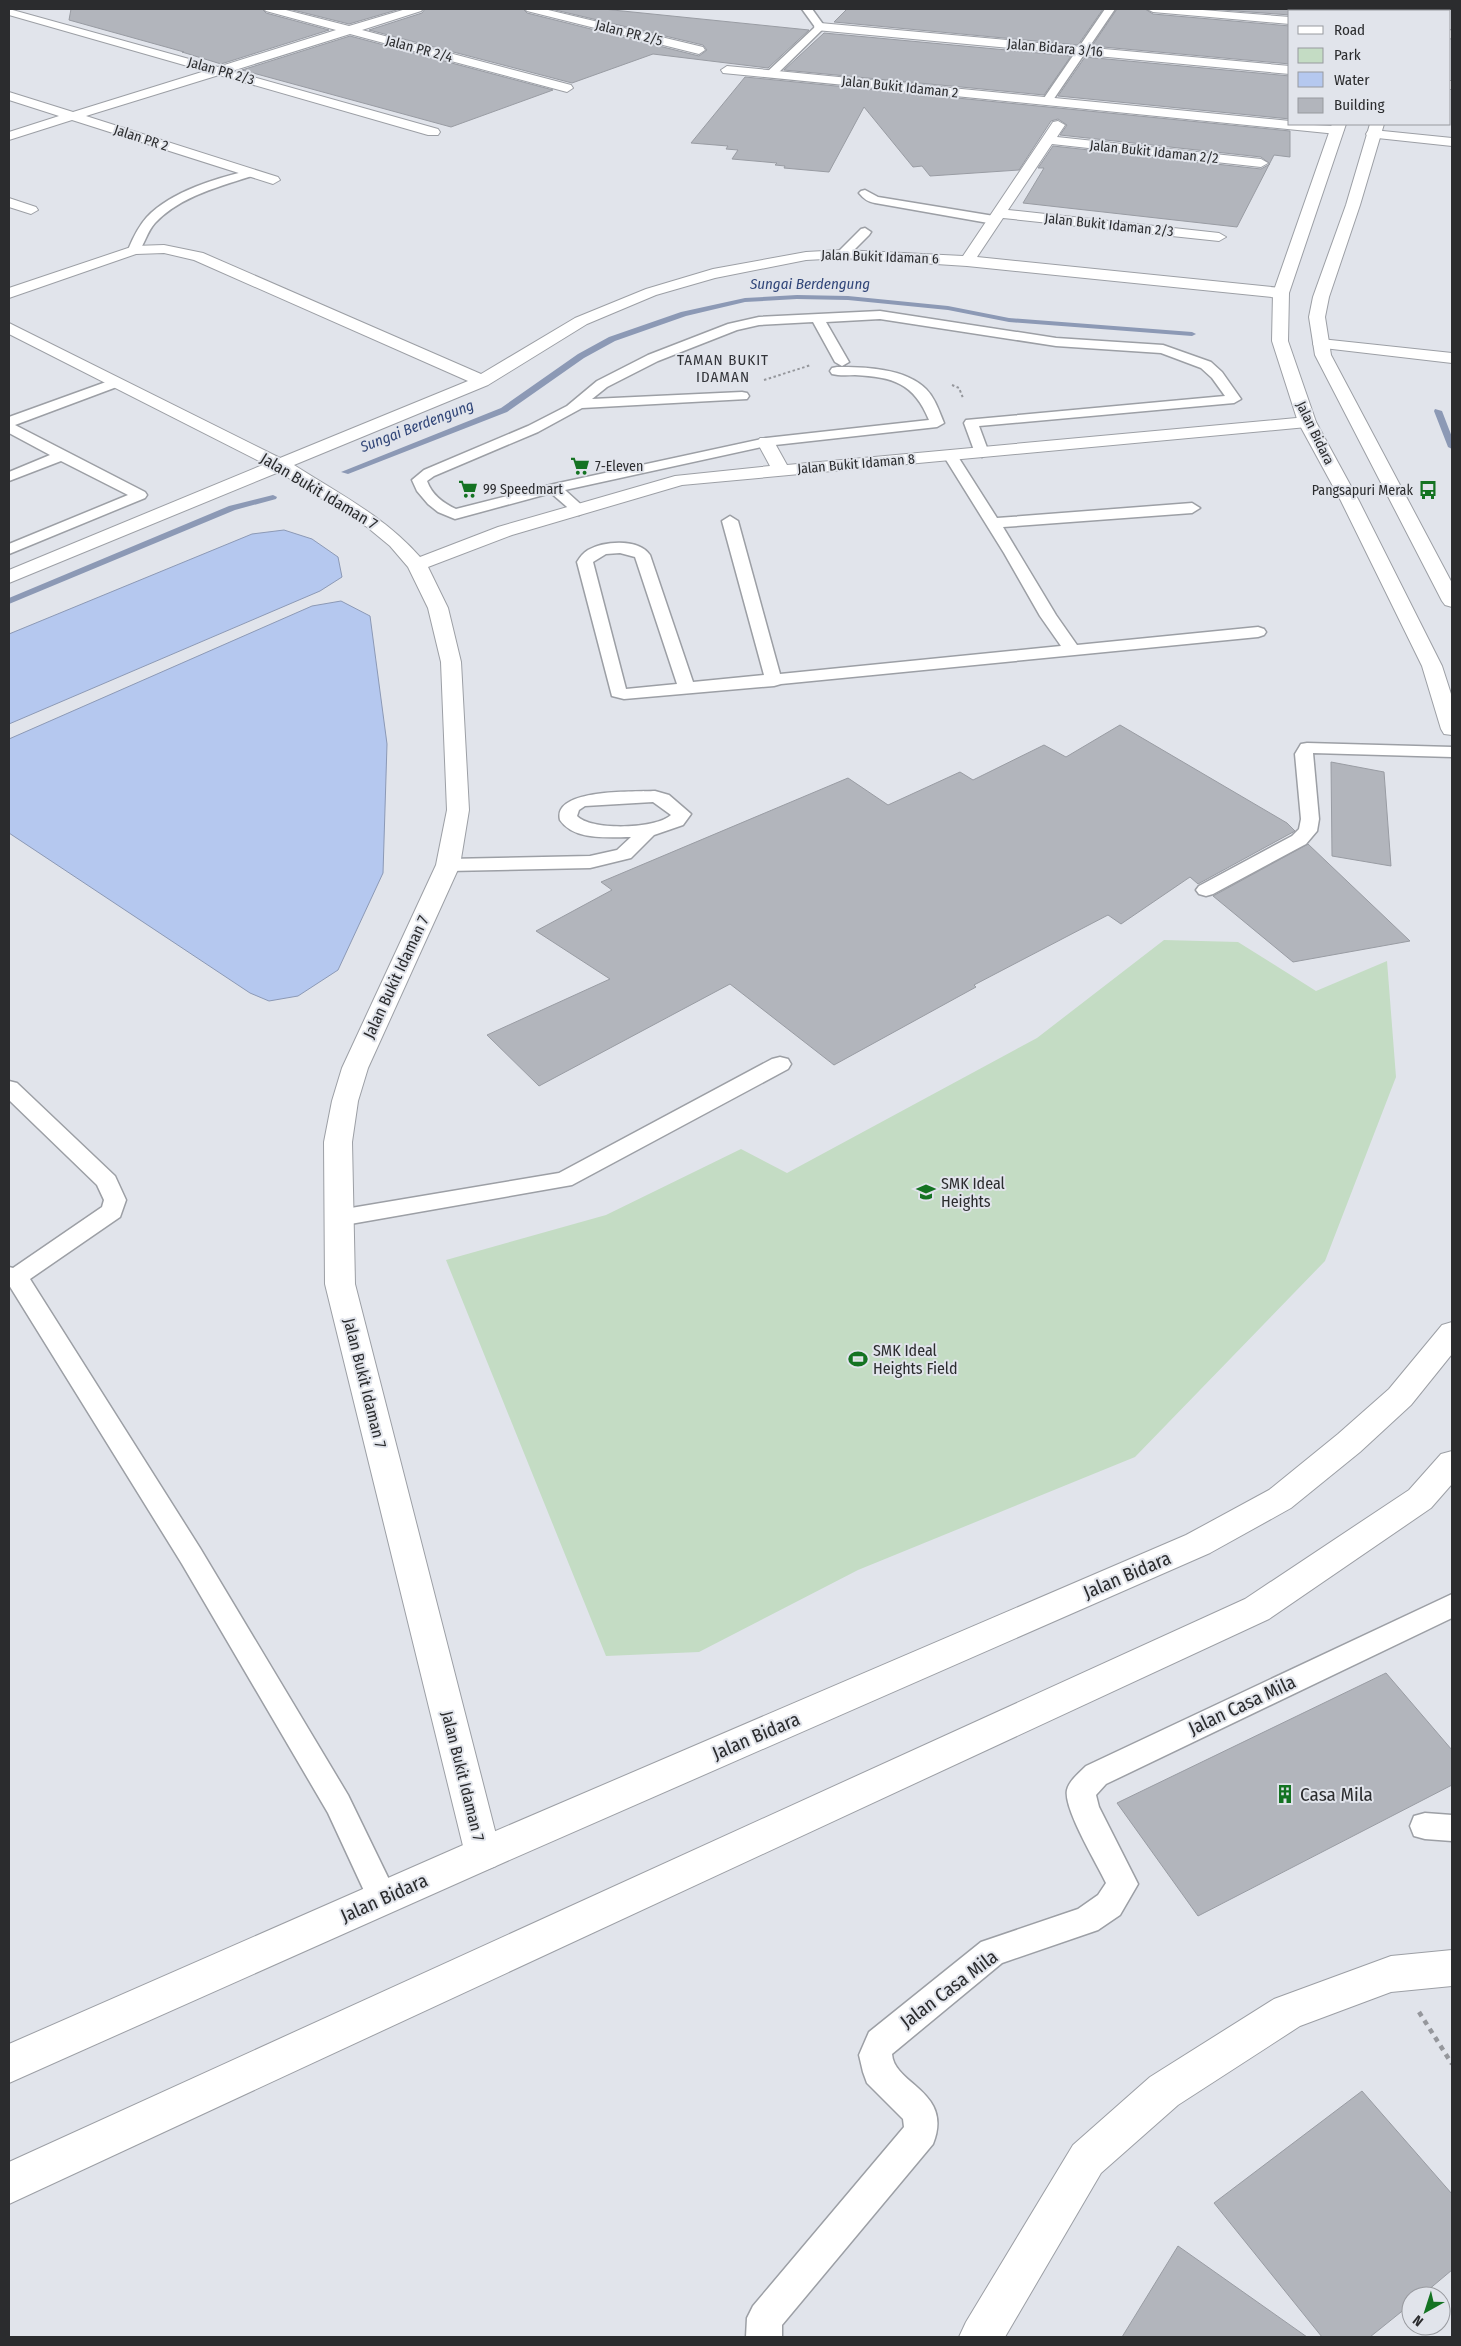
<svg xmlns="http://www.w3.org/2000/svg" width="1461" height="2346" font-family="'Fira Sans Condensed',sans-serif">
	<rect width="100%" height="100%" fill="#e1e4eb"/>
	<path fill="#c4dcc4" d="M1164,940l74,2 78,49 71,-30 9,116 -71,184 -190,196 -277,113 -159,82 -93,4 -160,-396 160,-45 135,-66 46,24 250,-135z"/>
	<path fill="#b5c8ef" stroke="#8c99b5" d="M284,530l28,9 26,18 4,20 -22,14 -311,133v-90l243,-100z
		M341,601l29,15 17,128 -4,129 -45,97 -40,26 -29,5 -19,-8 -241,-160v-94l303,-133z"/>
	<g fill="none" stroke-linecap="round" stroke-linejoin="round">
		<path fill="#8c99b5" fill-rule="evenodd" d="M797,295l51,1 100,10 61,12 183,14 4,2 -4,2 -183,-14 -61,-12 -100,-10 -51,-1 -52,3 -59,14 -71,25 -31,17 -77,54 -159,62 -7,-2 160,-64 77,-54 31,-17 72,-25 64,-14z
			M1435,409l7,2 10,26v12l-4,-2 -14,-36z
			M273,495l4,2 -1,2 -41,11 -226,94v-6l220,-92z"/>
	</g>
	<path fill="#b2b5bc" stroke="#999ca3" d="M71,9h191l4,4 63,17 -108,34 -39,-12h2l-115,-32z
		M289,9h111l-51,15z
		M425,9h98l4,4 172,43 8,-6 -4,-5 -152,-36h52l206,21 -41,38 -115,-14 -81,29 -203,-53 53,-17z
		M847,9h256l-25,36 -244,-23z
		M1117,9h28l8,5 137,12v38l-198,-18z
		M1210,9h80v6z
		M824,33l247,23 -27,39 -260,-25z
		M350,36l203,54 -102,37 -209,-57z
		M1085,57l205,19v43l-232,-23z
		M745,77l545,54v26l-16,-2 -37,72 -214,-24 21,-35h-6l15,-22 208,23 9,-5 -9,-7 -201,-22 7,-10 -9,-6 -7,2 -32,49 -89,6 -8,-10 -9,1 -49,-60 -35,65 -45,-4 1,-2 -10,-1 2,-2 -45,-4 6,-9 -12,-1 2,-3 -37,-3z
		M1120,725l167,98 8,8 -97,53 -8,-7 -69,47 -13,-9 -134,70 2,2 -142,78 -104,-81 -191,102 -52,-51 123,-56 -74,-48 76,-41 -11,-8 247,-104 40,27 72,-33 13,8 71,-35 22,12z
		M1331,762l53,10 7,94 -59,-10z
		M1308,844l102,97 -117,21 -80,-66z
		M1386,1673l66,77v35l-254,131 -81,-113z
		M1362,2091l90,103v76l-31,26h-10v8l-41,33h-48l-108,-134z
		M1178,2246l129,91h-185z"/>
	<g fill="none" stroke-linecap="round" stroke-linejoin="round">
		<g stroke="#9c9fa5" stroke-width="3">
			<path id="lane" d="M802,9h10l13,18 -50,49h-8v-4l48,-45z
				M1105,9h10l-64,94h-8l-1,-2z
				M251,170l6,3 -2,2c-33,11 -75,21 -100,48 -8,9 -10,20 -17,30h-8l-2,-3c5,-12 10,-23 19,-33 25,-26 70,-39 104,-47z
				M865,190l13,7 116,19 6,4 -6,4 -119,-21c-7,-1 -11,-4 -16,-10l2,-2z
				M865,228l6,4 -2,3 -22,22h-8l-2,-3 2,-3 22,-22z
				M880,311l176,27 107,7 48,17 11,10 19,27 -7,4 -255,23 10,27 -7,4 -7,-4 -11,-30 2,-3 259,-24 -13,-18 -11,-10 -40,-15 -105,-7 -176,-27 -54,3 23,40 -7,4 -7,-4 -22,-40 -54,3 -22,5 -79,31 -51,26 -15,12 150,-7 5,1 2,3 -2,3 -165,9 -44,24 -104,44 -7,5c5,14 16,22 29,28l98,-25 212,-46 163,-18c-15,-37 -36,-43 -74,-45 -7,0 -15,1 -23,-1l-2,-3 2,-3 5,-1c28,0 68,1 89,22 9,9 13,22 18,34l-7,4 -171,19 -201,44 22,20 -8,5 -5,-2 -23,-20 -96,26 -17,-7 -10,-8 -11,-13 -5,-11 12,-10 104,-44 39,-20 30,-25 51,-26 80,-31 31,-7z
				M117,378l7,4 -2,3 -107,40 130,67 2,3 -2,3 -136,56v-10l119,-49 -67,-34 -52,20v-9l41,-17 -41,-22v-16z
				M950,451l5,1 42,66 195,-15 8,5 -8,5 -189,14 53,88 21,30 181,-18 6,2 2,3 -2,3 -6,2 -477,47 -7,2 -150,13 -12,-3 -35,-134c3,-5 6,-9 11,-12 16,-9 50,-12 62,5l43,127 71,-7 -42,-154 8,-5 8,5 42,153 281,-28 -21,-30 -36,-63 -61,-98zM620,553l15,4 42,127 -51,5 -33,-127 13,-8z
				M1307,743l145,4v10l-139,-4 6,66 -2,12 -11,13 -93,50 -7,2 -7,-2 -3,-4 3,-4 93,-50 7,-7 2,-10 -6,-65 6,-10z
				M655,791l14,4 22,19 -8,11 -29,10 -23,23 -41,10 -142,3 -7,-2 -3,-4 3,-4 7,-2 142,-3 27,-6 14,-13c-23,0 -57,4 -71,-17 -8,-32 75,-28 95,-29zM653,802l18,13c-15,14 -80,16 -94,1l2,-6 6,-4z
				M780,1057l8,2 3,5 -3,5 -216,116 -233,41 -8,-2 -4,-6 4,-6 8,-2 220,-37 213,-114z
				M9,1081l8,2 98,93 11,24 -6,17 -90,62 170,269 148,247 50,103 -4,10 -11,4 -11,-4 -44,-95 -146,-249 -173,-279v-18l4,1 89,-61 2,-7 -7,-15 -88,-85z
				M1452,1594v24l-346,166 -10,11 3,12 39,77 -18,31 -22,15 -96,33 -110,91c2,31 62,37 41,90l-151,181v12h-36l1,-19 6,-12 151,-179 -1,-8 -36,-36 -4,-11 -4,-17 10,-23 112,-90 97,-33 20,-14 8,-12c-9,-19 -43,-75 -39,-93 2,-9 12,-17 19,-24z
				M1425,1813l27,2v26l-27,-2 -11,-3 -4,-10 4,-10z"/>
		</g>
		<g stroke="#9c9fa5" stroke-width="2">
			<path id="street" d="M9,9l209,58 118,-37 -70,-19 -2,-2h18l67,17 57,-17h17l-2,2 -59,19 209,55 2,3 -6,4 -217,-58 -118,37 206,58 2,3 -2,3h-10l-209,-60 -133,41 192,61 2,3 -7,4 -201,-64 -63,20v-8l50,-16 -50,-16v-8l64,20 132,-41 -196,-56z
				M525,9h19l159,38 2,3 -6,4 -172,-43z
				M1147,9h43l100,8v7l-137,-12z
				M820,23l470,43v8l-474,-44 -2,-3 2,-3z
				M1450,30l2,1v8l-2,-1z
				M727,66l563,55v3l47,2 7,4 -7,4 -614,-61 -2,-3z
				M1450,81h2v8h-2z
				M1058,121l7,4 -8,12 204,22 7,4 -7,4 -209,-23 -44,66 211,23 7,4 -7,4 -216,-23 -26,39 304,31 5,2 3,3 -3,3 -5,2 -314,-32 -124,-8 -37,2 -91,18 -59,17 -69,29 -99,61 -194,80c44,28 91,52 126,92l78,-30 177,-51 95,-10 -13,-24 3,-4h12l15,27 520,-48 6,1 3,4 -3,4 -6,1 -625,58 -170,50 -84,32 20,41 13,54 8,148 -9,55 -92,203 -10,33 -6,41 3,142 146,570 -5,12 -13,5 -13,-5 -5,-12 -140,-570 -1,-142 8,-41 10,-33 94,-203 11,-55 -6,-148 -13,-54 -20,-41 -18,-21 -23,-19 -88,-55 -270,111v-13l256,-106 -256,-130v-11l271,135 188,-77 -274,-121 -30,-7 -28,1 -127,44v-10l125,-42 30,-1 39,8 278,121 94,-56 71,-29 67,-20 93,-17 37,-2 120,6 90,-134z
				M1373,130l79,8v8l-84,-9 -2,-3 2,-3z
				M9,198l27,9 2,3 -7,4 -22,-7z
				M1321,339l131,14v10l-137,-16 -2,-3 2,-3z
				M1452,1950v36l-61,6 -91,34 -122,79 -77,68 -96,164h-46l7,-15 107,-177 77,-68 124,-78 117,-43z"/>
		</g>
		<g stroke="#9c9fa5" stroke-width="2">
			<path id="secondary" d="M1380,9h12l-1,2h-12z
				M1414,9h12l-1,2h-12z
				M1332,124h14l-57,169 -1,48 28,81 43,79 83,165 10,31v38l-8,-1 -3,-5 -19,-63 -81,-165 -43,-79 -26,-81 1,-48z
				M1370,124h14l-24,81 -31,92 -4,20 6,38 121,228v24l-7,-2 -3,-4 -127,-246 -6,-38 4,-20 33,-92z
				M1452,1322v32l-41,51 -51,47 -69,56 -81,45 -714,313 -487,217v-39l461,-202 716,-307 83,-45 69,-56 51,-45 53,-64z
				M1452,1451v33l-21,24 -162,111 -1260,585v-42l1236,-563 164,-109 32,-36z"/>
		</g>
		<path stroke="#95979c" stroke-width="2" stroke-dasharray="2.5 2.5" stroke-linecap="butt" d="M764,380l47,-15
			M952,385l7,3 4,10"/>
		<path stroke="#95979c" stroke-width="4.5" stroke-dasharray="5 5" stroke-linecap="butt" d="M1419,2012l33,52"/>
		<use href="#lane" fill="#fff" fill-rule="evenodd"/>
		<use href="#street" fill="#fff" fill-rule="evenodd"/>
		<use href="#secondary" fill="#fff" fill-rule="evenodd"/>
	</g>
	<defs>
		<g id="supermarket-bare" transform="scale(1.5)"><path d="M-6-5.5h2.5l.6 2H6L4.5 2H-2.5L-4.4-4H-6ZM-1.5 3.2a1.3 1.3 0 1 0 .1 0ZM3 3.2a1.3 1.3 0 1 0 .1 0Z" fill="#147322" stroke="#e1e4eb" stroke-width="2.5" paint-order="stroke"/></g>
		<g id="bus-bare" transform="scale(1.5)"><path d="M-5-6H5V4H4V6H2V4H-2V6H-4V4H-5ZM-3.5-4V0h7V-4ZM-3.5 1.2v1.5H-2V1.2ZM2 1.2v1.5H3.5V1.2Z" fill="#147322" stroke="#e1e4eb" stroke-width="2.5" paint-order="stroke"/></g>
		<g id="school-bare" transform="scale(1.5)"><path d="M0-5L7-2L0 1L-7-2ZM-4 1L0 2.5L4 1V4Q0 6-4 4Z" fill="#147322" stroke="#e1e4eb" stroke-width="2.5" paint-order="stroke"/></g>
		<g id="stadium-bare" transform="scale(1.5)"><path d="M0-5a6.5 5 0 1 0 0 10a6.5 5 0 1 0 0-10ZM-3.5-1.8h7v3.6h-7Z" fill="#147322" stroke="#e1e4eb" stroke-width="2.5" paint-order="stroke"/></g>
		<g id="building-bare" transform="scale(1.5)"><path d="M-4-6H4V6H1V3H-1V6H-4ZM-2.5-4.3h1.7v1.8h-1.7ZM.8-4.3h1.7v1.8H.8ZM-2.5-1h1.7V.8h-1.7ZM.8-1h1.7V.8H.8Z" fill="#147322" stroke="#e1e4eb" stroke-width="2.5" paint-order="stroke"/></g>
	</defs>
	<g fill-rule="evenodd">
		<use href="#supermarket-bare" x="580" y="466"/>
		<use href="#supermarket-bare" x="468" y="489"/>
		<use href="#bus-bare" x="1428" y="490"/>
		<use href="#school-bare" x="926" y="1192"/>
		<use href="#stadium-bare" x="858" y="1359"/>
		<use href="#building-bare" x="1285" y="1794"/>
	</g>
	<g text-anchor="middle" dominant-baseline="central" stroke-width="4" stroke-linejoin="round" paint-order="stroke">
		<g font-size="14" fill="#2b2c2e" stroke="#e1e4eb">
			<text transform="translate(629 33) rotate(14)">Jalan PR 2/5</text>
			<text transform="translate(1055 48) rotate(5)">Jalan Bidara 3/16</text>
			<text transform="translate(419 49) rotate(15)">Jalan PR 2/4</text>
			<text transform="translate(221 71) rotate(16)">Jalan PR 2/3</text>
			<text transform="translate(900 87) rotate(6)">Jalan Bukit Idaman 2</text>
			<text transform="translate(141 138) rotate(18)">Jalan PR 2</text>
			<text transform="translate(1154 152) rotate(6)">Jalan Bukit Idaman 2/2</text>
			<text transform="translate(1109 225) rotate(6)">Jalan Bukit Idaman 2/3</text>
			<text transform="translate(880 257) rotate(2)">Jalan Bukit Idaman 6</text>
			<text transform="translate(1315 433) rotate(64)">Jalan Bidara</text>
			<text transform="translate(856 464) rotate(-5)">Jalan Bukit Idaman 8</text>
		</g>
		<g font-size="14" fill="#2b2c2e" stroke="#e1e4eb" text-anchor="start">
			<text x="595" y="466">7-Eleven</text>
			<text x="483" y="489">99 Speedmart</text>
			<text x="1413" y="490" text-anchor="end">Pangsapuri Merak</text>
		</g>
		<g font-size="15" font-style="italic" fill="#314679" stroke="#e1e4eb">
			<text x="810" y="284">Sungai Berdengung</text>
			<text transform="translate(417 426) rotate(-21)">Sungai Berdengung</text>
		</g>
		<g font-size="15" letter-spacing="1" fill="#323439" stroke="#e1e4eb">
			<text x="723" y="360">TAMAN BUKIT<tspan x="723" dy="17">IDAMAN</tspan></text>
		</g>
		<g font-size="16" fill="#2b2c2e" stroke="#e1e4eb">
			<text transform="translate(319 491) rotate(31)">Jalan Bukit Idaman 7</text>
			<text transform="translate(396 977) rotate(-65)">Jalan Bukit Idaman 7</text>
			<text transform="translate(365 1383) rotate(76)">Jalan Bukit Idaman 7</text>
			<text transform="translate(463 1776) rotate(76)">Jalan Bukit Idaman 7</text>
		</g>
		<g font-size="16" fill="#2b2c2e" stroke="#e1e4eb" text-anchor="start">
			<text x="941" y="1183">SMK Ideal<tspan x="941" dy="18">Heights</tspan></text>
			<text x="873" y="1350">SMK Ideal<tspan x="873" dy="18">Heights Field</tspan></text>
		</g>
		<g font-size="19" fill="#2b2c2e" stroke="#e1e4eb">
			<text transform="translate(1127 1575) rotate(-23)">Jalan Bidara</text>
			<text transform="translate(1242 1705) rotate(-25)">Jalan Casa Mila</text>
			<text transform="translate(756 1736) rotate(-23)">Jalan Bidara</text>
			<text transform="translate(384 1898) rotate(-24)">Jalan Bidara</text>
			<text transform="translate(949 1989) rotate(-37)">Jalan Casa Mila</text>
		</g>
		<g font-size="19" fill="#2b2c2e" stroke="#e1e4eb" text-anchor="start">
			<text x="1300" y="1794">Casa Mila</text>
		</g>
	</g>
	<rect width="1461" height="2346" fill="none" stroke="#2b2c2e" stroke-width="20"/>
	<rect x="1288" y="10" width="162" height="115" fill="#e1e4eb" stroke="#989a9f"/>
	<rect x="1298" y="26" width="25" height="8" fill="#ffffff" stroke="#989a9f"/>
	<text x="1334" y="35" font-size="15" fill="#2b2c2e">Road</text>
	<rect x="1298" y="48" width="25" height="15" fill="#c4dcc4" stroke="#989a9f"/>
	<text x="1334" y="60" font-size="15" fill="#2b2c2e">Park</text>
	<rect x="1298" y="72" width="25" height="15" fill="#b5c8ef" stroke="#989a9f"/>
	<text x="1334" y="85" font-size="15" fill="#2b2c2e">Water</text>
	<rect x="1298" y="98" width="25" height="15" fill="#b2b5bc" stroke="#989a9f"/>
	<text x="1334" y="110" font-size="15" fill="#2b2c2e">Building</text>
	<g transform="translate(1426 2311) rotate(219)"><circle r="24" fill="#e1e4eb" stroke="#989a9f"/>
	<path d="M0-4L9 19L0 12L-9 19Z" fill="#147322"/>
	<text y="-8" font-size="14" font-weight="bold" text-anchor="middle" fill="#2b2c2e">N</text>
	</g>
</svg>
